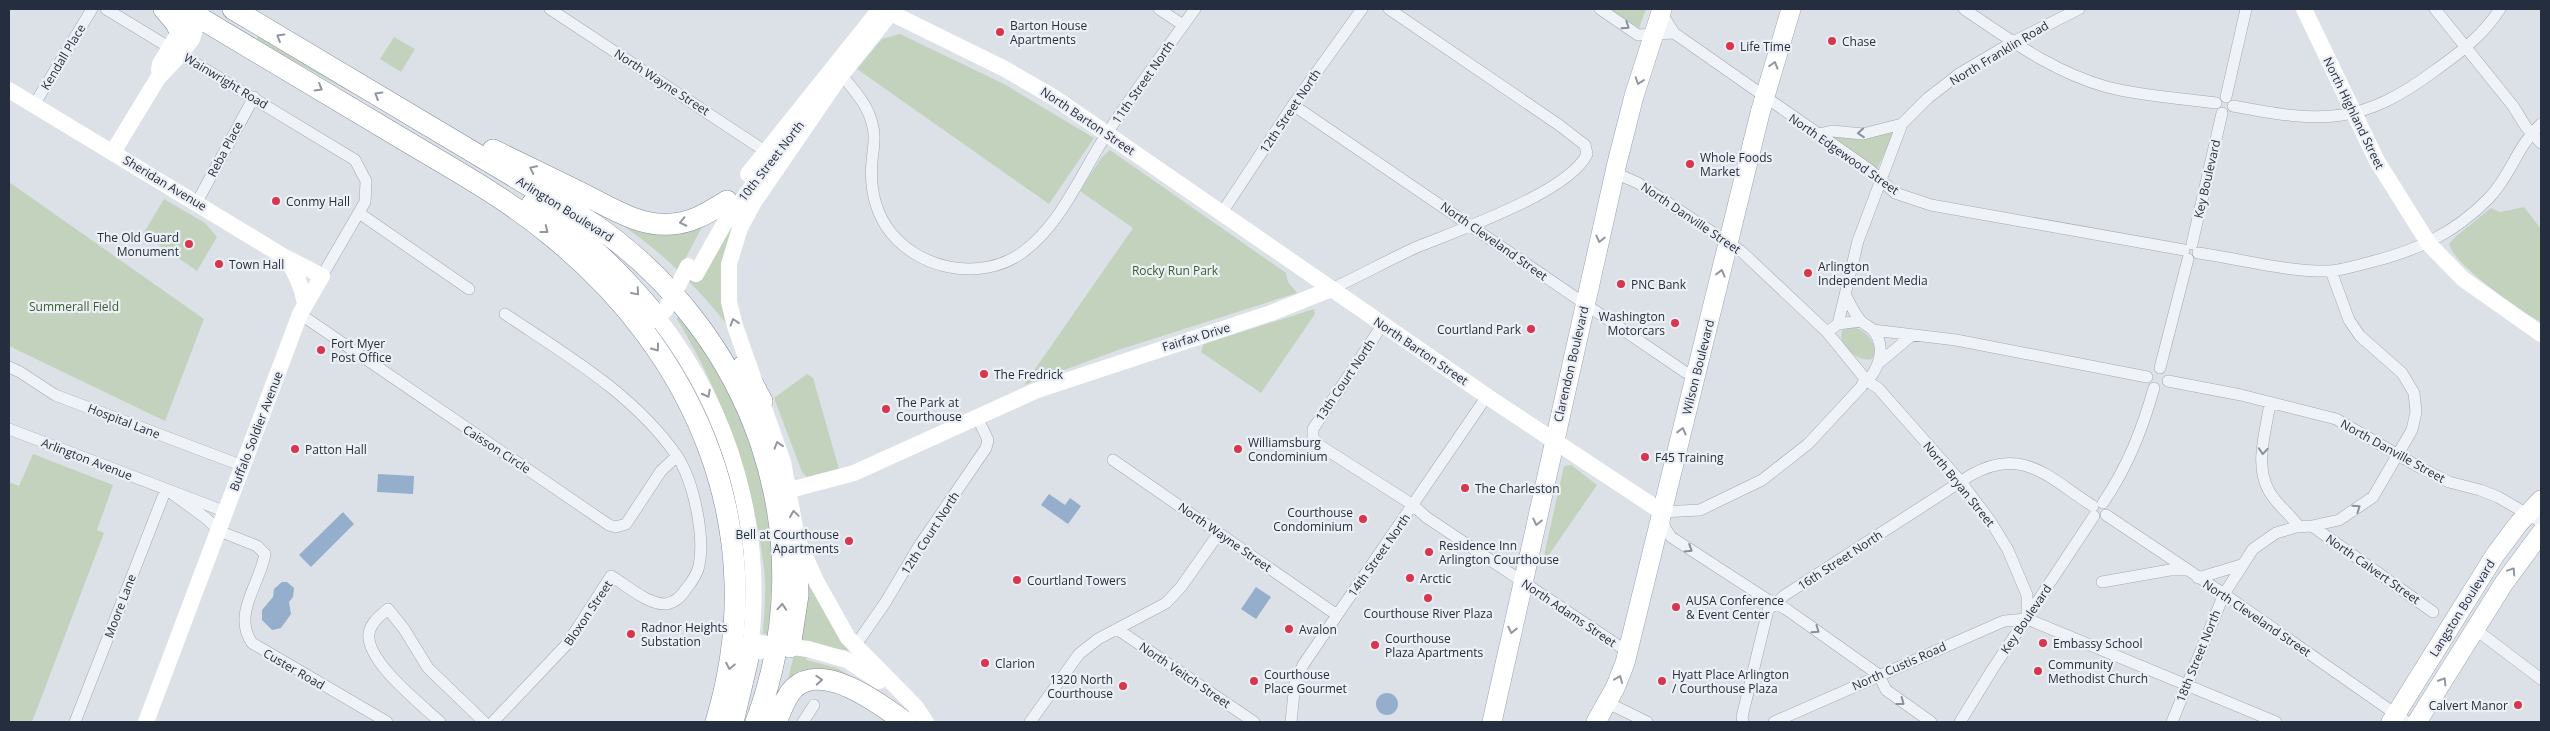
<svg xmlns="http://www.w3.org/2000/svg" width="2550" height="731" font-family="'Open Sans',sans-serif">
	<rect width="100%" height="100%" fill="#dce1e8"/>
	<path fill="#c2d2bd" d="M1609,9h37l-7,19z
		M259,33l129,80 -132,-73z
		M900,34l104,50 90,54 -45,66 -192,-135 25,-30z
		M394,37l21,12 -14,23 -21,-13z
		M1892,132l1,3 -16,34 -45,-31 2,-2z
		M1110,150l176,123 2,9 9,11 -179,57 -94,35 109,-157 -53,-37 21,-33z
		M9,182l195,137 -39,102 -156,-75z
		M164,199l41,24 12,14 -20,34 -54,-37z
		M2524,207l17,22v93c-20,-10 -88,-58 -92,-78l6,-7 36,-29 9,4z
		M613,219l90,6 -21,40 15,15 25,-47 16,-13 -6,111c-34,-44 -72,-82 -119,-112z
		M1314,309l1,5 -54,79 -60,-41 3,-8z
		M680,312l61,101 21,65 11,78 -4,80 -6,-3c1,-21 4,-43 1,-64 -11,-90 -41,-173 -87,-250z
		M1854,327c13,5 19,12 22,25l-4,7c-15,4 -39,-17 -28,-31z
		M807,374l6,4 26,91 -32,8 -5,-5 -28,-74z
		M33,454l80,31 -16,45 7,3 -72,189h-23v-240l10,4z
		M1571,465l26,20 -51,74 -3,1 21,-94z
		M804,572l48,79 -44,-7 -2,16 31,8 28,18 -24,-8 -55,10 10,-42z"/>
	<path fill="#94aecb" d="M378,474l36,2 -1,18 -36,-2z
		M1049,494l16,11 5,-7 11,8 -13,18 -27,-19z
		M343,512l11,12 -43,43 -12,-12z
		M282,582h5l7,6 -1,9 -4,5 2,12 -10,14 -9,2 -10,-10v-10l11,-13 1,-8z
		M1256,587l15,10 -15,22 -15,-10z
		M1376 704a11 11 0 1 1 22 0a11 11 0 1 1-22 0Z"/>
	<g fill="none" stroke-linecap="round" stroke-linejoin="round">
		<g stroke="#a1a8b2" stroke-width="12">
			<path id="street" d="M106,9l249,151 11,21 -1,21 -43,74
				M550,9l224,148
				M1159,9l24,16
				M1600,9l38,26 36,-2
				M1659,9l15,24 196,137 25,23 36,12 253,45
				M1964,9c46,31 89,63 143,78 34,9 73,11 109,16
				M2435,9l78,97 13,21 15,16
				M839,70c13,21 28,30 34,57 3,12 0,22 -1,34 -2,22 2,46 14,65 29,44 95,57 137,26 38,-28 58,-78 83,-117 28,-43 59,-84 89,-126
				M2226,97l20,-88
				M34,105l58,-96
				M1293,105l392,267 11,2
				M2233,106c90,17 128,20 204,-37 24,-17 47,-35 63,-60
				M1819,134l13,-3 31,3 39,-10
				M1615,173l23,10 103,68 86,81
				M197,202l57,-105
				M359,213l110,76
				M1221,214l72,-109 69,-96
				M2192,244l30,-131
				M2198,253c44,6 88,19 132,18 12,-1 25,-5 37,-8 49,-12 87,-29 122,-65 23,-24 27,-51 52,-74
				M1331,289c29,-13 57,-29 86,-42 39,-16 153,-55 170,-93l-2,-9 -26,-20 -170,-116
				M1846,296c4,8 8,17 14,24 3,4 9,6 13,10 13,16 7,37 -6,51l-40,-49 11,-8 23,-3
				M300,314l309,211 7,2 10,-3 35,-53 16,-15
				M1383,324l-70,105v8l6,8 94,60 13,12 202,135
				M1838,324l20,-83 44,-117 26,-26 31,-24 54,-32 66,-33
				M1873,330l83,10 191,37
				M1880,362l31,-26
				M9,367l11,5 35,23 188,71
				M2160,368l28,-109
				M1866,378l-5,9 -53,57 -46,36 -62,30 -38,2 3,16 6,9 97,63 18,9 93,66 7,15 45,32
				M1867,381l11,7 83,94 30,40 17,28 19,45v24l249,103
				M2168,381l73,14 95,24 83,48 30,15 31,8 18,7 43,25
				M2270,403c-4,28 -16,62 -1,88 7,13 21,23 30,36
				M9,429l217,83
				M1113,460l224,155
				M166,489l41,30 12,12 38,15 8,8c-5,30 -33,60 -13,89l135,79
				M2103,503c25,-37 39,-73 51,-115
				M2106,515l118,79 183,128
				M2312,526l121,86
				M2198,578l43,-13
				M2102,582l68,-12h16
				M1117,629l137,93
				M2475,629l66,50
				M855,646l30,-43 34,-57 67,-98 2,-8 -11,-23
				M1608,703l39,19
				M75,722l91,-233
				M440,722c-19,-18 -75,-61 -71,-89 2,-11 11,-17 19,-24l16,20 24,39 56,54
				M493,722l74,-78 44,-68c15,9 36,28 54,28 9,-1 16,-7 21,-15 5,-6 11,-15 13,-23 6,-30 -5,-84 -22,-110 -43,-62 -111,-101 -172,-142
				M803,722l11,-17
				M1030,722l49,-68 19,-15 68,-36 15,-16 38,-54
				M1291,722l4,-39 8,-18 184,-269
				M1743,722l-1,-5 26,-107 17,-15 186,-120c52,-30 79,4 122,31
				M1774,722l230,-101 23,-2
				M1960,722l32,-52 102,-154
				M2172,722l52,-128 29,-45 23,-16 20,-6 16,-1 27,-6 34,-23 39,-67 4,-18 -2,-19 -12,-20 -42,-37 -11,-16 -18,-49"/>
		</g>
		<g stroke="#9ba5b4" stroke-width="20">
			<path id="primary" d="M1492,722l125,-559 17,-67 28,-87
				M1596,722l19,-34 10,-25 135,-550 31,-104
				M2391,722l104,-167 24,-32 22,-23
				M2417,722l87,-139 37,-50"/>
		</g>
		<g stroke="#838e9f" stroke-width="22">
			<path id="highway" d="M164,9l12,14 4,9
				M185,9c72,43 144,86 216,129 50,30 102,58 148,96 150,120 224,300 167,488
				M233,9l359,214c162,111 234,312 164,499
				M493,150c29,14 57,28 86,42 29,14 59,35 92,32 22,-1 38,-12 56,-23
				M532,204c50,30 89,69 126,114
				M743,366l19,35
				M790,647l8,-52 -1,-57
				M733,722l17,-72
				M776,722c5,-11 9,-25 18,-34 30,-27 86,16 111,34"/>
		</g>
		<use href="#street" stroke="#eff2f6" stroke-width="11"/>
		<path stroke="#fff" stroke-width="16" d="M883,9l122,60 50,29 439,303 168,111
			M2304,9l73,152 52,83 34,35 78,55
			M159,70l1,-6 25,-42
			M837,81l-83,121 -14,26 -11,36v38l6,24 48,136 14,76 19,43 32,57 67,68 11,16
			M830,89l64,-80
			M9,90l274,166 39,20 -22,38 -154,408
			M113,152l45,-74 19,-20 15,-19 9,-30
			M748,174l132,-165
			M285,258c11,14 17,28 20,46
			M696,274l28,-50 42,-56
			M665,310l-7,8c74,95 107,212 92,332l10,1
			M790,490l64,-17 181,-82 236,-78 60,-24
			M808,649l39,11 32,21"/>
		<use href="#primary" stroke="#fff" stroke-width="19"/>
		<use href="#highway" stroke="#fff" stroke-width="21"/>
		<path stroke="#fff" stroke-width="16" d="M666,309l22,-43
			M760,643l48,6"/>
	</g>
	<defs><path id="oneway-chevron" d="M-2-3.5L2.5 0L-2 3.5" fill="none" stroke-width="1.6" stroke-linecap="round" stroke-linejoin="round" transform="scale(1.25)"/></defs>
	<g stroke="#8a909a">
		<use href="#oneway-chevron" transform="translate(1626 26) rotate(34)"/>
		<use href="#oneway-chevron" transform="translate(1861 133) rotate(176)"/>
		<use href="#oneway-chevron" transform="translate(2263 451) rotate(94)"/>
		<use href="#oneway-chevron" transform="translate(2357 508) rotate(-35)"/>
		<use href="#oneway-chevron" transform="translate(1689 549) rotate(32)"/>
		<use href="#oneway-chevron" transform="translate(1816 630) rotate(35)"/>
		<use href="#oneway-chevron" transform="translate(1901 702) rotate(37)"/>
	</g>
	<g stroke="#92969f">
		<use href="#oneway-chevron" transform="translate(280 37) rotate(-149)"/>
		<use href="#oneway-chevron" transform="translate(1774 65) rotate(-74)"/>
		<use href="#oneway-chevron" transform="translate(1639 81) rotate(109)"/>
		<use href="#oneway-chevron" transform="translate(319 88) rotate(31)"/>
		<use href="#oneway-chevron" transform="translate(378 95) rotate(-149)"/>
		<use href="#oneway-chevron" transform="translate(533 169) rotate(-154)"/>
		<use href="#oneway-chevron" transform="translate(683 222) rotate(168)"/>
		<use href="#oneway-chevron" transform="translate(545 230) rotate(38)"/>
		<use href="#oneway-chevron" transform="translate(1600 239) rotate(103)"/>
		<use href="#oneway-chevron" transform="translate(1721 273) rotate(-76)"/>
		<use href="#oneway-chevron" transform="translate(636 292) rotate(49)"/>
		<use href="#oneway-chevron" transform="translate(734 322) rotate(-107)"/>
		<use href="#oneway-chevron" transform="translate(656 348) rotate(54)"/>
		<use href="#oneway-chevron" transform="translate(707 394) rotate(63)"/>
		<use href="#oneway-chevron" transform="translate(1682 431) rotate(-76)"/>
		<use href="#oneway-chevron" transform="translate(778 445) rotate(-107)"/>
		<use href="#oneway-chevron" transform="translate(794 514) rotate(-98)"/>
		<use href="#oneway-chevron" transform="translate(1537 522) rotate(102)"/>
		<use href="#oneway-chevron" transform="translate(2512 571) rotate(-56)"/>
		<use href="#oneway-chevron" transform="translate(782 607) rotate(-86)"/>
		<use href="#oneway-chevron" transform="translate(1512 630) rotate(102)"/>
		<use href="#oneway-chevron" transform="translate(730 666) rotate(101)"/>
		<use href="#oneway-chevron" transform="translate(1619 679) rotate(-68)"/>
		<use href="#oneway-chevron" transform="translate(819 680) rotate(-3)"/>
		<use href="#oneway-chevron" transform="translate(2443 681) rotate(-58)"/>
	</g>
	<g fill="#d8364e" stroke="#ecf0f5" stroke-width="2">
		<circle cx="1000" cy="32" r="5"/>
		<circle cx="1832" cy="41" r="5"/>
		<circle cx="1730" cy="46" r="5"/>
		<circle cx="1690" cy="164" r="5"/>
		<circle cx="276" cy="201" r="5"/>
		<circle cx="189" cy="244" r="5"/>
		<circle cx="219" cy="264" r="5"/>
		<circle cx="1808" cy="273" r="5"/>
		<circle cx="1621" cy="284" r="5"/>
		<circle cx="1675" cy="323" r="5"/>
		<circle cx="1531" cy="329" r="5"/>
		<circle cx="321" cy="350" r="5"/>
		<circle cx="984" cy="374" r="5"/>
		<circle cx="886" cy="409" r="5"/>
		<circle cx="295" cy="449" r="5"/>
		<circle cx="1238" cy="449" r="5"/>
		<circle cx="1645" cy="457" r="5"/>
		<circle cx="1465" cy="488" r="5"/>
		<circle cx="1363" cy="519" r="5"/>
		<circle cx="849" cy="541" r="5"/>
		<circle cx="1429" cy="552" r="5"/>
		<circle cx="1410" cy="578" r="5"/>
		<circle cx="1017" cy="580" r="5"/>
		<circle cx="1428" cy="598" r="5"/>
		<circle cx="1676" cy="607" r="5"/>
		<circle cx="1289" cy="629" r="5"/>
		<circle cx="631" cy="634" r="5"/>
		<circle cx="2043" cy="643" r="5"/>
		<circle cx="1375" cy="645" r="5"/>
		<circle cx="985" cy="663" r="5"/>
		<circle cx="2038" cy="671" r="5"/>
		<circle cx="1254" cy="681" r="5"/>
		<circle cx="1662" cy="681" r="5"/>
		<circle cx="1123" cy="686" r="5"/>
		<circle cx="2518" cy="705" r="5"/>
	</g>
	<g text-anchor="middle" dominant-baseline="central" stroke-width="4.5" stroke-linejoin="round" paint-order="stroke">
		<g font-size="12" fill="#252e3f" stroke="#ecf0f5" text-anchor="start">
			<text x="1010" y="25">Barton House<tspan x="1010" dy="14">Apartments</tspan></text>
			<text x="1842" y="41">Chase</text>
			<text x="1740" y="46">Life Time</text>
			<text x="1700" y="157">Whole Foods<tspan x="1700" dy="14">Market</tspan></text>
			<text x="286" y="201">Conmy Hall</text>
			<text x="179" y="237" text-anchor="end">The Old Guard<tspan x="179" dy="14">Monument</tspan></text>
			<text x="229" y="264">Town Hall</text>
			<text x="1818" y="266">Arlington<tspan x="1818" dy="14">Independent Media</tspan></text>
			<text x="1631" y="284">PNC Bank</text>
			<text x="1665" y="316" text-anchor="end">Washington<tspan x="1665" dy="14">Motorcars</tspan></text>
			<text x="1521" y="329" text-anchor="end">Courtland Park</text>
			<text x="331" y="343">Fort Myer<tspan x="331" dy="14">Post Office</tspan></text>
			<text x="994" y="374">The Fredrick</text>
			<text x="896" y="402">The Park at<tspan x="896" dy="14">Courthouse</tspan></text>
			<text x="1248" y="442">Williamsburg<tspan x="1248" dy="14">Condominium</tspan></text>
			<text x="305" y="449">Patton Hall</text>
			<text x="1655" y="457">F45 Training</text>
			<text x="1475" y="488">The Charleston</text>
			<text x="1353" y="512" text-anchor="end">Courthouse<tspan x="1353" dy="14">Condominium</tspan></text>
			<text x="839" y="534" text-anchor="end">Bell at Courthouse<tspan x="839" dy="14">Apartments</tspan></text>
			<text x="1439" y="545">Residence Inn<tspan x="1439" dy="14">Arlington Courthouse</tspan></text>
			<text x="1420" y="578">Arctic</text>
			<text x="1027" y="580">Courtland Towers</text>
			<text x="1686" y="600">AUSA Conference<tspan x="1686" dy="14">&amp; Event Center</tspan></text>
			<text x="1428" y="613" text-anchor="middle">Courthouse River Plaza</text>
			<text x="641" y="627">Radnor Heights<tspan x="641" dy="14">Substation</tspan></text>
			<text x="1299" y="629">Avalon</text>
			<text x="1385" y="638">Courthouse<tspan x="1385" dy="14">Plaza Apartments</tspan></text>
			<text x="2053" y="643">Embassy School</text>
			<text x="995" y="663">Clarion</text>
			<text x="2048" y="664">Community<tspan x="2048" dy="14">Methodist Church</tspan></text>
			<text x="1264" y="674">Courthouse<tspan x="1264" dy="14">Place Gourmet</tspan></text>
			<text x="1672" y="674">Hyatt Place Arlington<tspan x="1672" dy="14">/ Courthouse Plaza</tspan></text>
			<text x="1113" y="679" text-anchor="end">1320 North<tspan x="1113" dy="14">Courthouse</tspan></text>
			<text x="2508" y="705" text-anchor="end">Calvert Manor</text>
		</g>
		<g font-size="12" fill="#252e3f" stroke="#ecf0f5">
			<text transform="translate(1999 53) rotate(-31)">North Franklin Road</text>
			<text transform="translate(63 57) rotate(-59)">Kendall Place</text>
			<text transform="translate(226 81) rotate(31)">Wainwright Road</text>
			<text transform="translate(662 82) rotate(33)">North Wayne Street</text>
			<text transform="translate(1143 82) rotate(-55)">11th Street North</text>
			<text transform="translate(1290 111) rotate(-56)">12th Street North</text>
			<text transform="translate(2354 113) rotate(64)">North Highland Street</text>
			<text transform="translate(1088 121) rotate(34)">North Barton Street</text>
			<text transform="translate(225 149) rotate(-62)">Reba Place</text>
			<text transform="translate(1844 154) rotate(35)">North Edgewood Street</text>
			<text transform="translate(771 161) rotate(-52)">10th Street North</text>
			<text transform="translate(2207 179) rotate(-77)">Key Boulevard</text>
			<text transform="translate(165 183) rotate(31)">Sheridan Avenue</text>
			<text transform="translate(565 209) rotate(32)">Arlington Boulevard</text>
			<text transform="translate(1691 218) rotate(34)">North Danville Street</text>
			<text transform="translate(1494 241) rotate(35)">North Cleveland Street</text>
			<text transform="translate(1196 337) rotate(-17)">Fairfax Drive</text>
			<text transform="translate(1421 351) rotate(34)">North Barton Street</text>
			<text transform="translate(1571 364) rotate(-77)">Clarendon Boulevard</text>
			<text transform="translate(1698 367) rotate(-76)">Wilson Boulevard</text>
			<text transform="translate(1345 380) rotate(-56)">13th Court North</text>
			<text transform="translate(124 421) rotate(21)">Hospital Lane</text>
			<text transform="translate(256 431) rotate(-69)">Buffalo Soldier Avenue</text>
			<text transform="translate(497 449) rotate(33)">Caisson Circle</text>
			<text transform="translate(2393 451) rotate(29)">North Danville Street</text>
			<text transform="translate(87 459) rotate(21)">Arlington Avenue</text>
			<text transform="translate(1959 484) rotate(51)">North Bryan Street</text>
			<text transform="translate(930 533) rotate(-57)">12th Court North</text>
			<text transform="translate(1225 537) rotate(35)">North Wayne Street</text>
			<text transform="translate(1379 555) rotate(-55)">14th Street North</text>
			<text transform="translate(1840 560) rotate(-33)">16th Street North</text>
			<text transform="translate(2373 569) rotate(35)">North Calvert Street</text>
			<text transform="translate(120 606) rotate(-69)">Moore Lane</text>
			<text transform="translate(2462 608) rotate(-58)">Langston Boulevard</text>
			<text transform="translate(588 613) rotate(-56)">Bloxon Street</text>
			<text transform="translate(1569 613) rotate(34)">North Adams Street</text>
			<text transform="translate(2257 618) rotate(34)">North Cleveland Street</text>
			<text transform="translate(2026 619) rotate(-56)">Key Boulevard</text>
			<text transform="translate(2198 656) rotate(-68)">18th Street North</text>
			<text transform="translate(1899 666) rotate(-24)">North Custis Road</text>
			<text transform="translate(294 669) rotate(30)">Custer Road</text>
			<text transform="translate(1185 675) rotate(34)">North Veitch Street</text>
		</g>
		<g font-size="12" fill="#395c31" stroke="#ecf0f5">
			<text x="1175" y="270">Rocky Run Park</text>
			<text x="74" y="306">Summerall Field</text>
		</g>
	</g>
	<rect width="2550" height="731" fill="none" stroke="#252e3f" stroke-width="20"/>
</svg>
